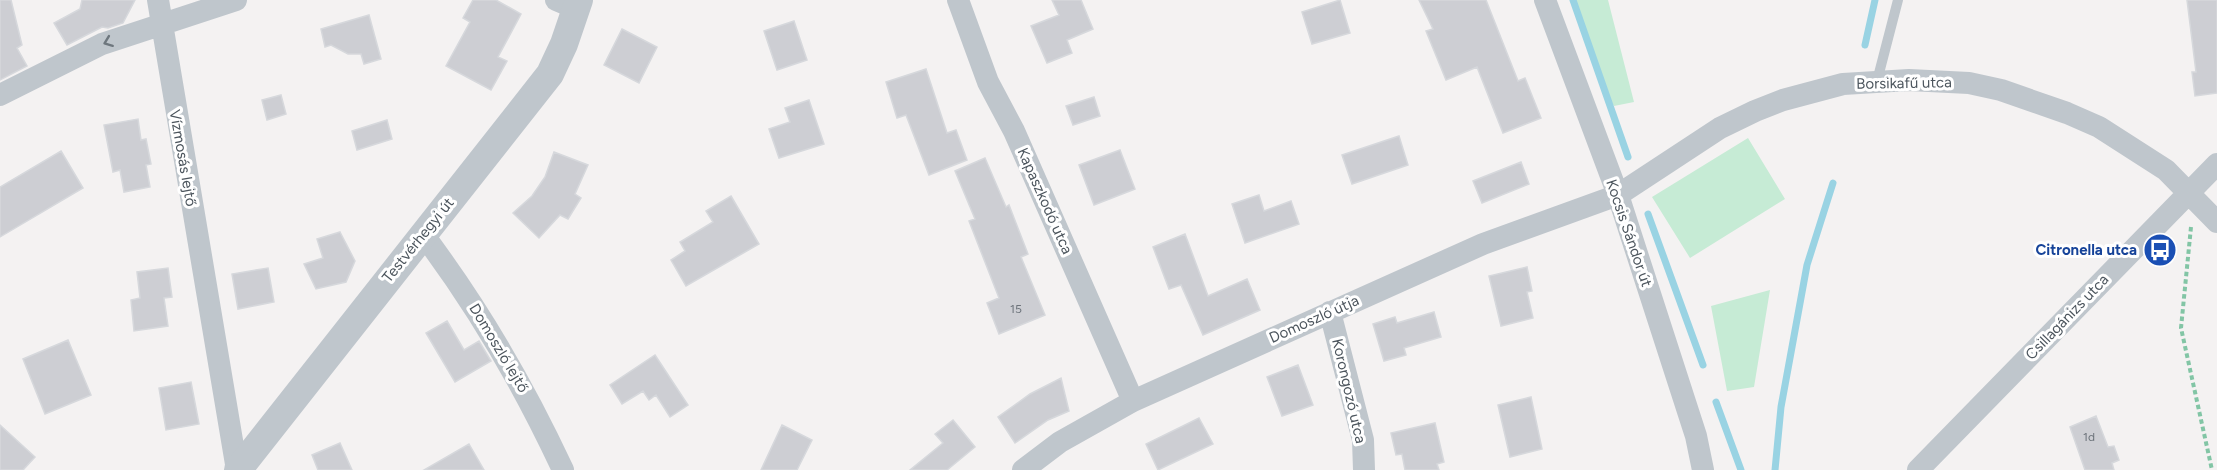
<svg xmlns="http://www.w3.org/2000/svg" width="2217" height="470" font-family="Figtree,sans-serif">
	<rect width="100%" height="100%" fill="#f4f2f2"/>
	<path fill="#c6ebd5" d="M1575,0h33l26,102 -20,4 -16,-28z
		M1748,138l37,61 -95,59 -38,-61z
		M1770,290l-16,97 -27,4 -16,-85z"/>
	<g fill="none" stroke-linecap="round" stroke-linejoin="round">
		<path stroke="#99d3e3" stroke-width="7" d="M1573,0l55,157
			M1865,45l10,-45
			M1648,214l55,151
			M1716,402l25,68
			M1775,470l6,-63 26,-142 26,-82"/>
	</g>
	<path fill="#cdced3" stroke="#d6d8dc" stroke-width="1.5" d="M0,0h11l11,45 -5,3 10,18 -27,14z
		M82,0h53l-12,23 -15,5 -6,-1 -35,18 -13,-22 26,-14z
		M473,0h23l25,14 -23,43 9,4 -16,29 -45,-24 24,-44 -7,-4z
		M1052,0h29l12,29 -26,11 5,13 -25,10 -16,-37 28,-11z
		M1340,0l10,33 -38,11 -10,-32z
		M1419,0h67l32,81 7,-3 16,40 -38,15 -26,-66 -31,13 -20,-49 7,-2z
		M2187,0h30v93l-22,3 -3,-24h4z
		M369,15l12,44 -17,5 -3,-10h-13l-17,-9 -6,2 -4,-18z
		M794,21l13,39 -30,10 -13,-39z
		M622,29l35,18 -18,36 -35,-18z
		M926,69l21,64 9,-3 11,30 -38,15 -23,-60 -9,3 -11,-36z
		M281,95l5,19 -19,6 -5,-20z
		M1094,97l6,19 -27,9 -7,-19z
		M809,100l15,44 -45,14 -10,-29 21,-7 -5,-14z
		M138,119l3,21 5,-1 5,25 -5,1 4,22 -26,5 -4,-22 -7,2 -9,-47z
		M387,120l5,19 -35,11 -5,-19z
		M1399,136l9,29 -56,19 -10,-29z
		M1120,150l15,39 -41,16 -15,-40z
		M61,151l22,37 -83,49v-50z
		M554,152l34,13 -13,29 6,4 -13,21 -8,-4 -21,23 -26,-25 19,-17 13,-19z
		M985,158l21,49 3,-2 19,49 -7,3 24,58 -46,19 -12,-31 12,-5 -30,-77 6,-2 -20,-48z
		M1521,162l8,22 -47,19 -9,-22z
		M1259,195l5,16 27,-10 8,23 -54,19 -13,-39z
		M731,196l28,48 -73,42 -15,-26 14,-9 -5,-9 33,-20 -7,-11z
		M340,232l15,29 -9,21 -30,7 -12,-25 19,-6 -6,-19z
		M1185,234l23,62 39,-17 13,31 -57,25 -22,-50 -12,4 -16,-42z
		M1527,267l5,24 -5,1 6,26 -32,8 -12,-50z
		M168,268l4,29 -8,1 4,28 -34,5 -3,-31 9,-2 -3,-26z
		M268,268l6,34 -36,7 -6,-35z
		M1434,312l7,25 -37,11 2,7 -22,6 -11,-37 22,-7 2,6z
		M447,321l17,29 15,-9 12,20 -36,21 -29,-49z
		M68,340l23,55 -46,19 -22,-55z
		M655,355l33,50 -18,12 -14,-22 -7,5 -6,-9 -21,13 -12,-19z
		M1298,365l15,40 -31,11 -15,-39z
		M1061,378l8,33 -21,9 -33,23 -17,-26 32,-23z
		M191,382l8,42 -33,6 -7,-42z
		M1531,397l11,52 -32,8 -12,-52z
		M2096,416l12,31 6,-1 5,14 -7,3 2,7h-29l-15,-43z
		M1199,418l14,26 -55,26 -12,-26z
		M953,420l22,27 -28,23h-37l33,-27 -8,-9z
		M1435,423l9,39 -7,2 2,6h-34l-3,-16 -6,1 -5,-22z
		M0,425l35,32 -12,13h-23z
		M782,425l30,15 -15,30h-36z
		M340,443l12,27h-34l-6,-15z
		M469,444l15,26h-60z"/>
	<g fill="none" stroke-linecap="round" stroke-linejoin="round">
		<path stroke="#82c5a5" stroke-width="4" stroke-dasharray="4.5 3" stroke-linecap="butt" d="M2191,227l-10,101 31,142"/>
		<path stroke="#bfc6cc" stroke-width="10" d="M1877,81l21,-81"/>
		<path stroke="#bfc6cc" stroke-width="22" d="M158,0l79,470
			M556,0l21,9
			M958,0l30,82 26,49 119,270
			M1545,0l73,195 78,241 7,34
			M0,95l102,-51 134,-44
			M422,233c56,74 102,153 141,237
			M1330,312l33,128 1,30
			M1023,470l37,-28 73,-41 350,-157 135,-49 102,-67 35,-17 28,-11 60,-16 66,-4 60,3 32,7 66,23 32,14 67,43 51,52
			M1918,470l299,-306"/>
		<path stroke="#bfc6cc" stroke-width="28" d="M238,470l312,-396 14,-30 15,-44"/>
	</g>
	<defs><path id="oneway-chevron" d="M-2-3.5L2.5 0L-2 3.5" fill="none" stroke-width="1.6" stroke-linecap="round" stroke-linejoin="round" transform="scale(1.5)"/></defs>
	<use stroke="#6e777e" href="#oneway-chevron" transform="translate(108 42) rotate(159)"/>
	<defs>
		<g id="bus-disc" transform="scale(1.725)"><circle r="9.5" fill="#1a4fb4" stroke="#fff"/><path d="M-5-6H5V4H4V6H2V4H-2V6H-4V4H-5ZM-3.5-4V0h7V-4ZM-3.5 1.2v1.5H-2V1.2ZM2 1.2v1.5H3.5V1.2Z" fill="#fff"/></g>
	</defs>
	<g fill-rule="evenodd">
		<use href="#bus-disc" x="2160" y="250"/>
	</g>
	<g text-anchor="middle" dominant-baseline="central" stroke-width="6" stroke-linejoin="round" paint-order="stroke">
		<g font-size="12" fill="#6c737a">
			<text x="1016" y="309">15</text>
			<text x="2089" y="437">1d</text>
		</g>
		<g font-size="15" fill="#4c555d" stroke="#fff">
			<text transform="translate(1904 83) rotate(-1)">Borsikafű utca</text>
			<text transform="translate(183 158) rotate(80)">Vízmosás lejtő</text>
			<text transform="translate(1045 201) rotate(66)">Kapaszkodó utca</text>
			<text transform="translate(1629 233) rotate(71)">Kocsis Sándor út</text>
			<text transform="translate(418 240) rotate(-51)">Testvérhegyi út</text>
			<text transform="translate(2067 317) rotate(-46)">Csillagánizs utca</text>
			<text transform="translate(1314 319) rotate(-24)">Domoszló útja</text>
			<text transform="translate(499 348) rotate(59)">Domoszló lejtő</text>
			<text transform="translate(1349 391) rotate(77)">Korongozó utca</text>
		</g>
		<g font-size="15" font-weight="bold" fill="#164399" stroke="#fff" text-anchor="end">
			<text x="2137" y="250">Citronella utca</text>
		</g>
	</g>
</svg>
